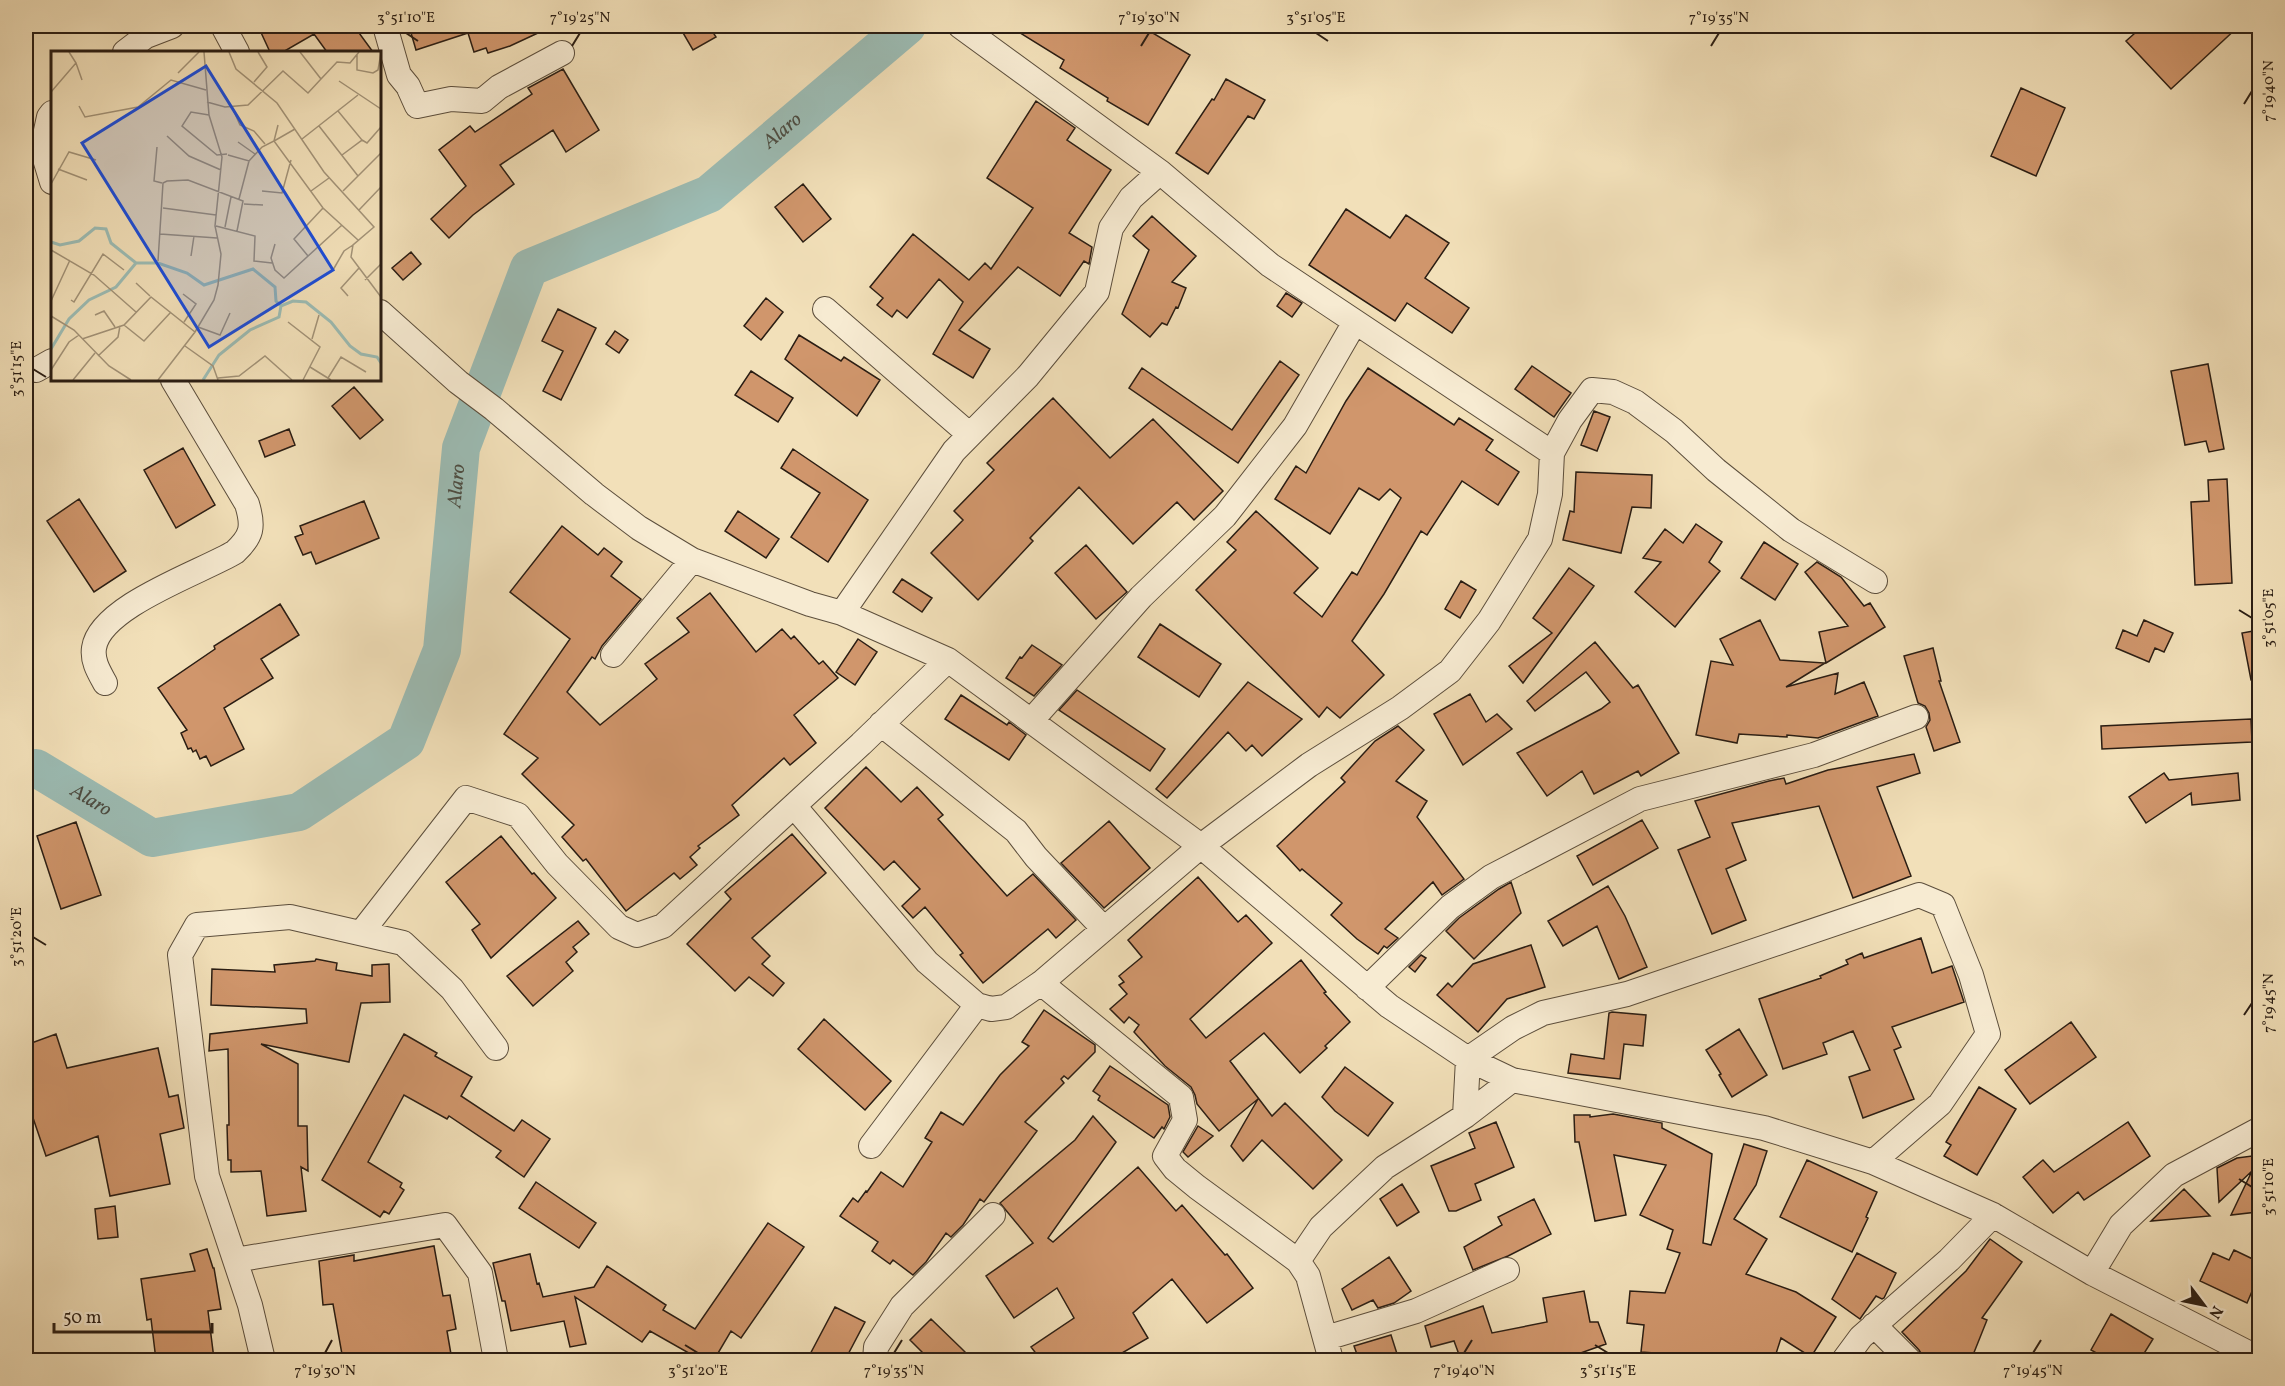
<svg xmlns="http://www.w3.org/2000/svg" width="2285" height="1386" font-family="Vollkorn,serif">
	<rect width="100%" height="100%" fill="#f2e0b9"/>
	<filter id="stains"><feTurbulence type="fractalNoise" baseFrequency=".00333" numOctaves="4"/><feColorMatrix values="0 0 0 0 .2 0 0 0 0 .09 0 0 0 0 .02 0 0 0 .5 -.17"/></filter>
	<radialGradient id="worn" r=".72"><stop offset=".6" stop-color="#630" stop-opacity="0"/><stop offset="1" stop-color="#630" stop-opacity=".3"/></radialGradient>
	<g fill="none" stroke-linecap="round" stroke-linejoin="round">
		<path stroke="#9cbcb4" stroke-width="38" id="s1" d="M26,770l10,-2 116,70 147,-26 107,-71 36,-91 19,-202 68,-180 180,-74 198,-168"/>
	</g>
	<path fill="#d0966c" stroke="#2a1d13" stroke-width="1.5" d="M258,26h96l19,26h-46l-13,-18 -31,18h-13z
		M409,26h144l-43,20 -22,7 -2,-5 -12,4 -6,-19 -52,17z
		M679,26h30l7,11 -23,13z
		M1009,26h132l49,29 -42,70 -41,-24 1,-3 -48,-30 4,-8z
		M2143,26h96l-68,63 -45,-48z
		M563,69l36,61 -33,22 -13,-22 -53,35 14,19 -41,31 -24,23 -18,-19 35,-33 -27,-36 31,-24 5,6 57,-38 -4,-6z
		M1226,79l39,21 -11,19 -6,-3 -40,58 -32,-21 36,-54 2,1z
		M2021,88l44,20 -29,68 -45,-20z
		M1036,101l39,27 -8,12 44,30 -42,63 23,14 -3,17 -5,-3 -24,35 -42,-29 -59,63 31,19 -17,29 -40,-24 30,-52 -24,-23 -32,39 -10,-8 -5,7 -15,-12 6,-7 -13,-11 43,-53 56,46 16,-17 6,6 42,-61 -46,-30z
		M803,184l28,35 -28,23 -28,-35z
		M1346,209l44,29 16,-23 43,28 -24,35 44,30 -17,25 -45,-30 -12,18 -86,-56z
		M1152,216l44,40 -24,26 14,6 -8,20 -2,-1 -9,18 -5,-2 -12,14 -28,-23 27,-64 -16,-14z
		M411,252l10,12 -18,16 -11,-12z
		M1286,293l16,10 -10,14 -15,-11z
		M766,298l17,14 -22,28 -17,-14z
		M558,309l38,19 -35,72 -18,-9 20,-40 -21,-10z
		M615,331l13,9 -9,13 -13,-9z
		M799,335l42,26 3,-4 36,23 -23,36 -72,-57z
		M1280,361l19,14 -61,88 -109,-75 13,-20 90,62z
		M2208,364l16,85 -15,3 -3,-11 -21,4 -14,-74z
		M1532,366l39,27 -17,24 -39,-28z
		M1368,368l86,57 5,-7 34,22 -7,10 33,22 -21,33 -36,-24 -35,54 -6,-4 -37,63 -32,47 32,34 -44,43 -13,-11 -8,10 -123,-127 40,-40 -9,-8 29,-31 62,57 -24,25 28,24 30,-45 5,3 44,-77 -11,-9 -11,11 -20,-12 -29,46 -55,-35 21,-33 10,7 40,-72z
		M751,371l42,27 -15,24 -43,-27z
		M354,387l29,33 -23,19 -28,-33z
		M1053,398l57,60 43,-39 70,72 -29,29 -17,-18 -44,42 -54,-57 -49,51 3,3 -55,59 -47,-47 32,-33 -9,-9 40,-41 -7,-7z
		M1594,411l16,6 -13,34 -16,-6z
		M289,429l6,16 -30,12 -6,-16z
		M183,448l32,57 -39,23 -32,-58z
		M793,449l75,51 -40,62 -37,-25 29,-44 -39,-25z
		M1576,472l76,3 -1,33 -19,-1 -11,46 -58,-13 7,-29 4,1z
		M2227,479l5,104 -37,2 -4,-83 18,-1 -1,-21z
		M79,499l47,72 -32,21 -47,-71z
		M364,501l15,37 -63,26 -5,-12 -8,3 -8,-18 8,-3 -3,-8z
		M738,511l41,28 -13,19 -41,-27z
		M1696,524l26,18 -13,20 11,9 -45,56 -40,-35 26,-30 -18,-4 22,-29 18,14z
		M562,526l36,29 6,-7 18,14 -11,14 30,23 -39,47 -7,13 -3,-2 -25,35 33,33 57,-46 -12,-15 44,-32 -12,-14 33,-25 46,59 26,-23 9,10 3,-3 25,28 4,-3 15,17 -44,37 22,28 -26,22 -6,-7 -52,47 7,10 -41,31 2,2 -10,9 7,8 -17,14 -6,-6 -48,38 -40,-52 -3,2 -21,-24 12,-12 -52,-51 16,-16 -34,-24 66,-95 -60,-47z
		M1764,542l34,22 -23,36 -34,-22z
		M1086,545l41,47 -31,27 -41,-46z
		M1817,562l24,15 23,29 6,-3 15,24 -59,36 -7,-31 29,-6 -43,-54z
		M1569,568l25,18 -71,97 -14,-17 43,-33 -19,-15z
		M902,579l30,19 -10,14 -29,-20z
		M1461,581l15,9 -16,28 -15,-9z
		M280,604l19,31 -38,24 12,19 -49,30 20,41 -33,17 -5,-10 -6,3 -4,-9 -3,2 -2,-4 -3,1 -7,-16 6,-3 -29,-42 57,-39 -1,-3z
		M1760,620l20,40 45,3 -39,24 52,-14 -3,21 29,-12 14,34 -60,22 -31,-3v2l-48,-3 -2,9 -41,-8 15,-74 22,4 -13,-26z
		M2144,620l29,13 -9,19 -9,-4 -6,14 -33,-14 7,-18 14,6z
		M1160,624l61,40 -22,33 -61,-40z
		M2259,630v49l-8,1 -9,-47z
		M858,639l19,13 -22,33 -19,-13z
		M1595,642l38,46 5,-3 41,68 -38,23 -3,-5 -44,23 -12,-23 -35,25 -30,-43 84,-44 9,-7 -24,-30 -51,39 -8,-10z
		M1032,645l30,20 -28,31 -28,-18 14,-21 2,1z
		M1933,648l8,33h-2l21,61 -26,9 -8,-24 4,-7 -1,-7 -4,-7 -7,-3 -14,-47z
		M1248,682l54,37 -40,37 -10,-11 -6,6 -18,-19 -61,66 -11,-9z
		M1077,690l88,59 -15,22 -91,-61z
		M1470,694l16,28 11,-8 15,15 -49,36 -29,-51z
		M961,695l46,30 2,-3 17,13 -17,25 -64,-41z
		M2251,719l1,23 -150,7 -1,-23z
		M1398,726l26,24 -28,31 31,20 -10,16 47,62 -22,16 -9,-13 -48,47 13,9 -11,10 -3,-2 -6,8 -21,-15 -26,-24 11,-12 -40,-34 -2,2 -23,-25 68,-64 -4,-4 34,-37z
		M1914,754l6,19 -43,14 34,89 -58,22 -34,-92 -87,17 14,37 -20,9 20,51 -34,14 -34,-84 32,-13 -15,-36 74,-20 15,-3 2,6 42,-14z
		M866,767l35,35 16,-15 26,28 -5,4 69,77 26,-22 43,46 -20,18 -8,-9 -65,54 -23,-28 3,-2 -38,-46 -12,11 -11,-12 18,-17 -26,-28 -10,9 -59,-62z
		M2164,773l5,7 69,-7 2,27 -48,5 -1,-12 -45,30 -17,-26z
		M1642,820l16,28 -65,37 -16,-29z
		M1109,821l41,47 -46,40 -43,-45z
		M76,822l25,73 -40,14 -24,-73z
		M792,834l34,39 -74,65 18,18 -8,8 22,19 -11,13 -24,-19 -14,14 -48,-47 44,-45 -6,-7z
		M501,836l31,38 2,-1 22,25 -65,60 -19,-28 8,-6 -34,-42z
		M1198,877l40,45 8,-7 26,28 -82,76 16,19 95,-78 25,32 -2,1 26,29 -25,24 2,2 -27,25 -36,-40 -34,28 42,55 13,-13 57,57 -29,29 -51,-49 -19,21 -12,-15 27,-47 -39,32 -22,-27 -2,-9 -4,-8 -26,-21 -31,-34 5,-7 -10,-8 -5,6 -14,-14 17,-15 -8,-9 5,-3 -5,-6 23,-19 -14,-17z
		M1511,882l10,31 -47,46 -28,-28 13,-13 40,-29z
		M1608,886l17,30 22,51 -28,12 -22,-53 -34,20 -15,-25z
		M578,921l11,13 -16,13 4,5 -11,10 7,9 -40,35 -26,-30z
		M1921,938l11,35 20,-7 12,36 -72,25 9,20 -7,3 20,49 -51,19 -14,-41 21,-7 -17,-39 -30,12 4,11 -44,15 -24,-70 62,-21 -1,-2 28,-12 -2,-4 16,-7 2,5z
		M1531,945l14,42 -38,12 -29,33 -41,-37 11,-12 4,4 21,-23z
		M1421,955l5,3 -11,14 -6,-5z
		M316,959l21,4 -1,7 36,6v-11l17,-1 1,38 -29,1 -12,59 -88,-18 37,20v62h9l1,45 -7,-4 5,44 -39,5 -6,-45 -30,1v-12h-3l-1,-35h2l-1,-76 -19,2 1,-17 97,-11 -1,-14 -95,-4 1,-36 63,3 -1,-7 41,-4z
		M1044,1010l51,35v7l-27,27 -4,-3 -3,3 3,4 -39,39 12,9 -53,71 -4,-3 -17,26 -12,12 -5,-4 -20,29 -13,13 -20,-15 -3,4 -18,-13 6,-9 -38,-26 13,-18 5,4 8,-11 1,1 14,-20 22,15 29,-45 -7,-4 16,-26 22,13 37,-50 29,-29 -7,-4z
		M1612,1012l34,3 -3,31 -19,-2 -4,35 -52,-6 3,-19 33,5 5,-46z
		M824,1019l67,62 -26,29 -67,-61z
		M2071,1022l25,35 -66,47 -25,-34z
		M1739,1029l28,46 -35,22 -13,-22 2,-1 -15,-24z
		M56,1034l11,34 91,-20 11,49 9,-2 6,33 -24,6 10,50 -60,12 -12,-60 -52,20 -14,-41 -6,2v-72z
		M404,1034l33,19 -2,3 37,21 -11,19 53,35 8,-11 28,19 -26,38 -28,-20 5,-6 -52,-35 -2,3 -43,-24 -36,67 34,21 -2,4 4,3 -15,24 -5,-3 -4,6 -58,-37z
		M1110,1066l58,39 2,12 -6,12 -2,-2 -8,11 -56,-38 2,-4 -7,-5z
		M1345,1067l48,36 -25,33 -33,-25 -13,-14z
		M1979,1087l37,22 -39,66 -33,-19 7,-11 -5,-3z
		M1613,1114l49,9v5l50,26 -9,89 8,2 33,-101 23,7 -11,34 -22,34 33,20 -21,35 50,18 40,25 -25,40 -30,-19 -7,22h-64l-15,-4 -54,-4 3,-27 -17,-2 3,-32 35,2 15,-40 -13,-4 6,-19 -33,-15 26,-50 -52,-10 12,60 -31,6 -16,-79h-4l-1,-27h16v2z
		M1093,1116l23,26 -68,96 5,4 85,-75 38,44 6,-6 43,50 2,-1 26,34 -46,35 -35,-44 -39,34 15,25 -38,22h-69l-10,-13 43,-29 -17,-30 -43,30 -28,-42 47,-33 -33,-40 75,-63z
		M1496,1122l18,45 -39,17 6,16 -25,11h-7l-18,-45 44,-18 -6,-15z
		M2128,1122l22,34 -66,44 -6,-8 -25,21 -30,-36 20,-17 11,12z
		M1198,1126l15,10 -25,21 -5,-5z
		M2252,1156l5,56 -26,3 21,-44 -33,31 -2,-34 20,-10z
		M1807,1160l70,32 -11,25 2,1 -16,34 -72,-35z
		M536,1182l60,41 -17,25 -60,-40z
		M1402,1184l17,28 -22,14 -17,-27z
		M2184,1189l26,27 -59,5z
		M1534,1199l17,35 -43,22 -35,14 -9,-23 38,-22 -4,-8z
		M115,1206l3,31 -20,2 -3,-30z
		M768,1223l36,24 -63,91 -10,-7 -17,29h-13l-51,-29 -8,11 -67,-45 11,47 -16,3 -6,-26 -53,10 -6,-30h-3l-9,-38 37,-9 7,30 2,-1 4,14 51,-10 13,-21 59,39 -3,5 32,19z
		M1990,1239l32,23 -40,56 5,2 -16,40h-46l-6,-10 -17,-18 64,-61z
		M434,1246l9,50 7,-1 6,34 -9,2 5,29h-109l-10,-56 -10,1 -4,-44 35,-6v6z
		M207,1249l6,19h1l7,41 -13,2 6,48 -58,1 -5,-41 -4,1 -6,-41 54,-8 -5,-17z
		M2234,1250l25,12v13l-12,28 -47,-22 13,-28 16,7z
		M1857,1253l39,20 -12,25 -2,1 -6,-3 -16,23 -28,-20z
		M1389,1257l22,34 -17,12 -16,5 -5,-8 -21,10 -10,-21z
		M1584,1291l6,31h8l8,22 -45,16h-100l-7,-19 -23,6 -6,-21 58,-20 9,27 55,-11 -4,-24z
		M835,1307l30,15 -20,38h-38z
		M2111,1314l42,25 -13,21h-31l-18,-10z
		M931,1319l30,29 12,12h-43l-20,-20z
		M1391,1335l8,25h-40l-5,-14z"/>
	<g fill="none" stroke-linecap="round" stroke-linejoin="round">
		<g stroke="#5c4e3c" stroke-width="26">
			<path id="minor" d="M223,26l14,26
				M385,26l14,49 9,11 9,20 34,-7 31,2 17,-14 63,-34
				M125,52l21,-16 26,-10
				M52,113l-3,4 -7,32 10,33
				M825,309l145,126
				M380,312l78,70 36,27 100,85 45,34 53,32 118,44 32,9 106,47 253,186 188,160 79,53 44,21 252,48 109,34 120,53 99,58 168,86
				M36,370l16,-9
				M1552,453l18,-33 22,-30 21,2 22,10 39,29 42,39 75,60 84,51
				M842,613l112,-162 74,-75 69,-84 14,-64 20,-30 29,-26
				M613,655l79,-95
				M105,683c-6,-11 -13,-22 -11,-35 6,-42 108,-76 141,-96 17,-16 19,-25 12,-48l-74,-124
				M1031,721l110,-124 84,-81 70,-90 60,-104
				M881,724l135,107 20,26 68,72
				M794,806l133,156 50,43 14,4 15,-2 35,-24 160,-137 108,-81 91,-57 50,-37 39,-50 51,-82 10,-45 2,-41 -282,-188 -110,-93 -200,-146
				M361,933l105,-135 52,17 39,49 62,63 18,8 26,-9 198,-182 87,-84
				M1041,983l140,114 4,23 -20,36 10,13 22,18 101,74
				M1367,988l83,-81 41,-30 149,-78 174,-44 102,-38
				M1465,1116l3,-57 45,-31 30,-15 84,-19 292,-99 24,10 28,70 17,59 -48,70 -67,58
				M871,1146l106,-141
				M235,1260l210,-35 35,48 16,87
				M2092,1273l29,-48 53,-50 86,-46
				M1874,1325l35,35
				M1326,1338l90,-27 91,-41
				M263,1360l-13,-55 -43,-129 -27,-221 17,-30 93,-8 113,26 49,46 44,59
				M875,1360l1,-13 26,-41 91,-91
				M1331,1360l-23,-84 -10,-15 23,-34 64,-60 80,-51 47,-36
				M1844,1360l17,-23 88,-77 44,-45"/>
		</g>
		<use href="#minor" stroke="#f7ebd2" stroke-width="24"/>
	</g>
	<path fill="none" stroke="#2a1d13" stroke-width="2" d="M406,33l12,8M1316,33l12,8M572,46l8,-13M1141,46l8,-13M1711,46l8,-13M2244,104l8,-13M33,369l13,8M2239,610l13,8M33,937l13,8M2244,1015l8,-12M2239,1179l13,8M685,1345l13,8M1595,1345l13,8M325,1353l7,-13M894,1353l8,-13M1464,1353l8,-13M2033,1353l8,-13"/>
	<g text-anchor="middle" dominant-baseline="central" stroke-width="4.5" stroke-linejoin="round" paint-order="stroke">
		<g font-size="20" font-style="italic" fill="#4c4d43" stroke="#f7ebd2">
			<text stroke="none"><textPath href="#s1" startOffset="1208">Alaro</textPath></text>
			<text stroke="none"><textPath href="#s1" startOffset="686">Alaro</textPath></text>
			<text stroke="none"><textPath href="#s1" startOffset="74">Alaro</textPath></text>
		</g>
	</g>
	<g transform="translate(51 51)">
		<rect width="330" height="330" fill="#f2e0b9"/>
		<path fill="none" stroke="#9cbcb4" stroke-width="3" d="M0,191l9,3 19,-4 16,-13 11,1 5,14 25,20h22l29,10 17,12 49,-16 22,18 1,14 5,5 12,-5 13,1 25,20 19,24 11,8 16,3 4,6M0,298l18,-30 20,-19 27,-13 20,-24M152,329l16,-25 31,-25 29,-13 2,-11"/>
		<path fill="none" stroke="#a29277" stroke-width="1.5" d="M178,1l7,17 41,34 47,69 50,55 -21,18 -2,12 30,40M306,4v15l16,3 5,-3 3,-17M25,12l6,17M127,22l21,-21M270,28l16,-17 13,1 9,-11M288,30l42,28M203,31l13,-15 -9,-15M0,41l25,-29 -7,-11M156,51l18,5 23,-2 35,-34 25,22 13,-14 -21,-27M28,55l6,11 53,-10 33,-27 35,10M181,56l8,18 14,6 11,13M287,60l24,29 -20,15M158,64l-18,-3 -9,14 35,29 10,-1M268,75l39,50M244,78l-21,12 49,67 35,32M116,85l22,20 32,14M251,88l56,-44M311,89l5,3 14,-16M187,91l17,12M106,96l-3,34 8,2M177,104l21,6 13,-14 12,-6 4,-16M7,118l29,11M0,133l18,-32 27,8M211,140l20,2 9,-33M260,140l18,-13M292,140l38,-38M188,148l10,-38M193,153l19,1M112,157l53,7M308,159l22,-23M165,175l39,10 -1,25 18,2M174,176l6,-30M109,183l57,4M224,193l-4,14 4,12 9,8 58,-53M0,199l43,25 42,37M140,205l3,-20M257,205l-14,-17 29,-31M107,210l5,-78 4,-2 21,-1 55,21 -6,30M282,219l11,-19 9,-6M314,229l16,-16M85,232l14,13M132,243l13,10 -12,18M297,245l-7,-8 18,-20M20,249l3,2 29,-48 21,16M0,250l19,-41M44,264l9,-4 11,16M0,265l23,14 35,36 22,14M237,271l32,25 -17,33M73,274l20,16 27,-29M147,276l22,8 10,-22M31,288l42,-14 27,-28 44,35M261,288l7,-24M134,295l28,20 5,14M47,305l20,-19 2,-11M259,316l21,13M0,319l18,-28 10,-7M167,327l21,-2 26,-20 27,24M277,327l13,-21 25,15M22,329l22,-27M107,329l37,-48 19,-32 4,-15 3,-31 -6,-28 7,-69 -13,-42 -5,-63"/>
		<path fill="#1d4ed8" fill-opacity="0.15" stroke="#1d4ed8" stroke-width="3" d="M155,15l127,204 -124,77 -127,-204z"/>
		<rect width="330" height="330" fill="none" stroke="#2a1d13" stroke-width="3"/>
	</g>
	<rect width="2285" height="1386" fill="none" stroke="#f2e0b9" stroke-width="66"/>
	<g transform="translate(2204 1305) rotate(122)" stroke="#f7ebd2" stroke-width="4.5" paint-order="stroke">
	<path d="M0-4.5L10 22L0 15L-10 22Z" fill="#2a1d13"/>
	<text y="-9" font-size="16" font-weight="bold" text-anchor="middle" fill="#2a1d13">N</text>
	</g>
	<path d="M54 1323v9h158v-9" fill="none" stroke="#2a1d13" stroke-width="3"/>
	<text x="63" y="1323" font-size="18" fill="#2a1d13" stroke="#f7ebd2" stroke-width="4.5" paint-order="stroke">50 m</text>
	<rect x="33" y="33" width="2219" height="1320" fill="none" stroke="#2a1d13" stroke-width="2"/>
	<g font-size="15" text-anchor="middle" fill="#2a1d13">
		<text x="406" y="22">3°51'10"E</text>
		<text x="580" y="22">7°19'25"N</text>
		<text x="1149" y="22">7°19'30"N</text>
		<text x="1316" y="22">3°51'05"E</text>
		<text x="1719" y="22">7°19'35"N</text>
		<text transform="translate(2268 91) rotate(-90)" y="5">7°19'40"N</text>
		<text transform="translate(16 369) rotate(-90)" y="5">3°51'15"E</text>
		<text transform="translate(2268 618) rotate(-90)" y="5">3°51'05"E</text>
		<text transform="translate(16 937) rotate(-90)" y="5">3°51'20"E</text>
		<text transform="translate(2268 1003) rotate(-90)" y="5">7°19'45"N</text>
		<text transform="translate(2268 1187) rotate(-90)" y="5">3°51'10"E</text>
		<text x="325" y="1375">7°19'30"N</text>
		<text x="698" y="1375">3°51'20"E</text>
		<text x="894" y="1375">7°19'35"N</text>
		<text x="1464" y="1375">7°19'40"N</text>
		<text x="1608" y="1375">3°51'15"E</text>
		<text x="2033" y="1375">7°19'45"N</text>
	</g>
	<rect width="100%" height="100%" filter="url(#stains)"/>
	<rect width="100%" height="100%" fill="url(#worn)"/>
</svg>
